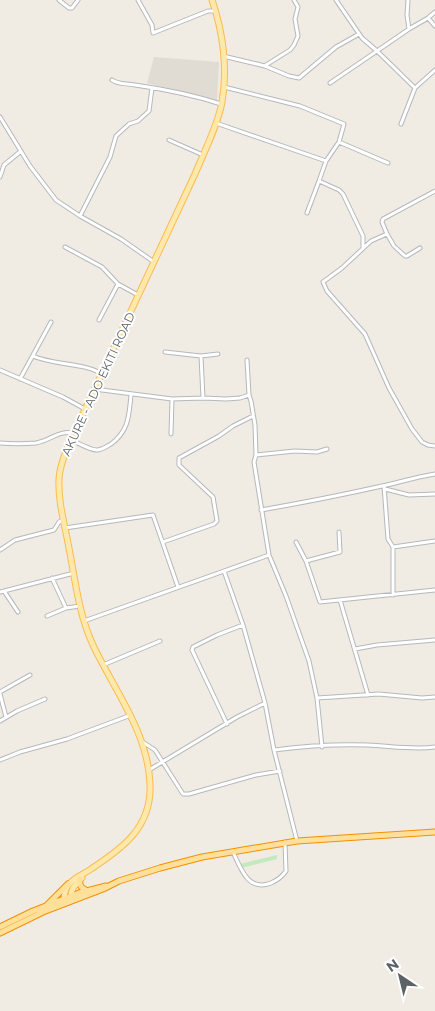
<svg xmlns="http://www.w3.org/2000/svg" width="435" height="1011" font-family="Montserrat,sans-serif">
	<rect width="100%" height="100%" fill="#f0ece4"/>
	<path fill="#e0dbd3" d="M154,57l65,5 -2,39 -70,-18z"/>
	<path fill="#c3e9bf" d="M277,855v4l-36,9 -1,-4z"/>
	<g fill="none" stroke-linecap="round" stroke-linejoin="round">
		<g stroke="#b5b8bc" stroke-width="5">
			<path id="minor" d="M59,0l10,8h3l6,-8
				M138,0l14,25 1,8 55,-22h8
				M336,0l26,38 15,13 32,-22 19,-11 7,8
				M408,0l-1,15 2,14
				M428,18l7,-6
				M223,56l42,10 24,10 10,2 37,-31 23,-13
				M266,65l24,-15 4,-5 4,-9 -3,-17 3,-12 -4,-7
				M112,80c7,5 15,3 23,5 29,4 58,10 86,19
				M330,83l47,-32 38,37 20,-18
				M224,87l76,19 44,18 -5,18 -13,19 -7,20 20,9 4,4 20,42v12
				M0,117l30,49 26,34 24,16 41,23 33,23
				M216,123l110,38
				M401,124l14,-36
				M169,140l34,15
				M339,142l49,21
				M0,177l4,-12 17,-14
				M435,191l-52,28 -1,3 5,12 -16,7 -29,27 -19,14 4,9 38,43 24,54 23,41 10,13 6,3 7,1
				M307,213l12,-32
				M80,216l30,-59 6,-21 13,-12 9,-3 11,-10 3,-23
				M387,234l7,12 11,10h2l13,-8
				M65,247l37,20 16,17 20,11
				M99,320l19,-36
				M165,352l36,4 17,-2
				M33,356c19,9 54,7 68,18
				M201,356l2,42
				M247,360l2,35 2,6 4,24 1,30 -2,7 15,93 17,41 23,65 8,37 5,49
				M0,370l63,27 22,12
				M20,379l31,-57
				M94,389l78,10 31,-1 23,1 14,-1 9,-3
				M171,434l1,-35
				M71,440c8,3 18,10 26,10 5,0 10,-4 14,-6 18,-13 18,-29 20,-49
				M0,443c11,1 25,1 36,0 15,-3 23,-13 38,-10
				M256,455l39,-4 22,1 10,-3
				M384,486l4,53 5,8v48
				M385,489l24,6 26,-1
				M261,510c40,-7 81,-15 121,-24 18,-4 35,-9 53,-12
				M65,528l88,-13 25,72
				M163,542l51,-18 3,-3 -4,-24 -34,-32v-7l40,-22 14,-10 20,-10
				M296,542l10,19 14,41 115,-12
				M393,547l42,-6
				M0,550l15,-10 39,-10 5,-8 5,-2
				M306,561l34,-9 -1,-20
				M224,571l19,54 22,78 9,47 23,91
				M52,578l14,30
				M4,591l14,21
				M0,592l74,-19
				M340,600l28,95
				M47,616l19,-8 14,-2
				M84,621l185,-66
				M355,649l22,-4 58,-5
				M103,665l57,-24
				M0,692l30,-17
				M0,694l6,23
				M317,698l62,-4 43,4 13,-1
				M0,721l17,-10 28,-12
				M227,724l-35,-74 1,-3 24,-12 26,-10
				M141,741l14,9 28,44h6l67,-19 24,-4
				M274,750c30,-4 65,-6 94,-5 23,1 45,5 67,2
				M0,760l20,-8 47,-13 64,-24
				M149,770l88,-53 28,-14
				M233,852c8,17 15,40 38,31 7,-3 11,-6 15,-12l-1,-29"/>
		</g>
		<g stroke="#fcbb51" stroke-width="7">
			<path id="primary" d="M69,900l4,-12 9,-10
				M64,901c0,-6 1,-12 5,-17 6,-7 15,-10 22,-15 32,-21 61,-42 59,-85 -2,-52 -36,-94 -57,-139 -15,-32 -18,-68 -25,-102 -4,-21 -10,-42 -9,-64 1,-16 9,-32 15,-46l121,-259c9,-22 23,-49 27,-72 6,-33 1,-70 -10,-102"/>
		</g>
		<g stroke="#f48f00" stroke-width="7">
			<path id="trunk" d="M80,879c-1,7 1,9 8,12
				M47,905l21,-21
				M0,927l33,-16 46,-18 27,-7
				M0,933l43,-21 60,-23 16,-8 41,-13 42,-11 95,-16 138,-9"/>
		</g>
		<use href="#minor" stroke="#fff" stroke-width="3"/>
		<use href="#primary" stroke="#ffe9aa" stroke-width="5"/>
		<use href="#trunk" stroke="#ffe09b" stroke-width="5"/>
	</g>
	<g text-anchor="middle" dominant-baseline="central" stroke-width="4" stroke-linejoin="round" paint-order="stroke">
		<g font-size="12" fill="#5c6266" stroke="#fff">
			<text transform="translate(98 384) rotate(-65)">AKURE - ADO EKITI ROAD</text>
		</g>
	</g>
	<g transform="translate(400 976) rotate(325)" stroke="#ffffff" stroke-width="4" paint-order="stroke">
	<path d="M0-4L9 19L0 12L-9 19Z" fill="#5c6266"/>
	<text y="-8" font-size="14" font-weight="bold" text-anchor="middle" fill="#5c6266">N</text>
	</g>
</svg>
